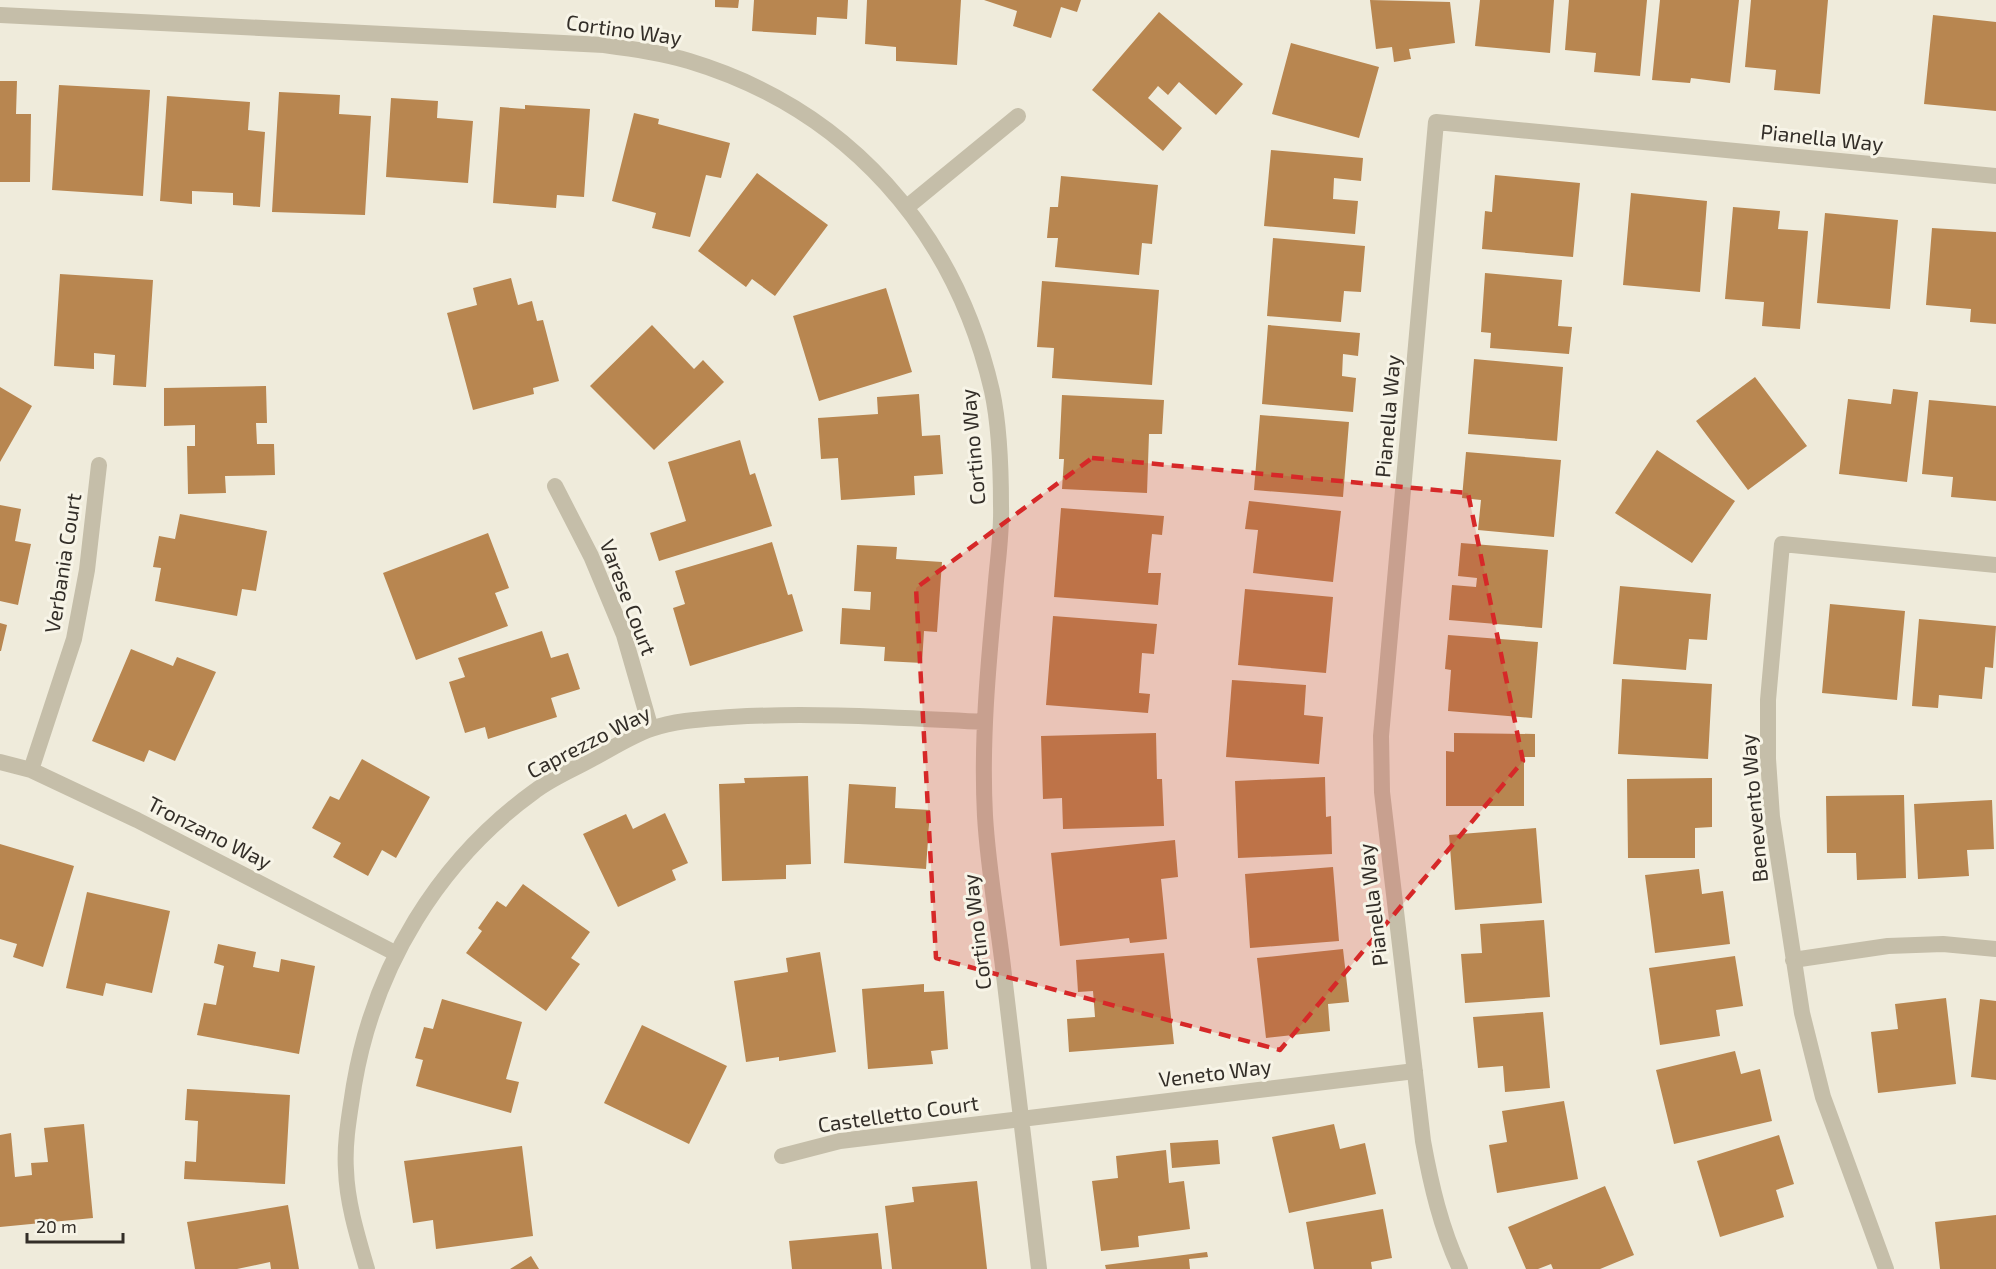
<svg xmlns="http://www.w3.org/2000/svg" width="1996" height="1269" font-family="'Exo 2',sans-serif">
	<rect width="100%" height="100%" fill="#efebdb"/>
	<path fill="#b88650" d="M715,0h24l-1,8 -23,-1z
		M754,0h94l-1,19 -30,-2 -1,18 -64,-4z
		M867,0h94l-4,65 -61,-4v-14l-31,-3z
		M984,0h97l-4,12 -16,-5 -10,31 -38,-12 4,-15z
		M1370,0l80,2 5,41 -46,6 2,10 -17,3 -2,-15 -16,2z
		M1480,0h74l-4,53 -75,-7z
		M1569,0h78l-7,76 -46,-4 2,-19 -31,-3z
		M1660,0h79l-9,83 -39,-5 -1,5 -38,-3z
		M1751,0h77l-8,94 -46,-4 2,-20 -31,-3z
		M1159,12l84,72 -27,31 -37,-33 -11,13 -10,-9 -10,12 34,30 -19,23 -71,-61z
		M1933,15l63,7v89l-72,-7z
		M1291,43l88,24 -20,71 -87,-24z
		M0,81h17l-1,33h15l-1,68h-30z
		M59,85l91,5 -7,106 -91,-6z
		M279,92l61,3 -1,19 32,2 -6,99 -93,-3z
		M167,96l83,6 -2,28 17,2 -5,75 -27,-2v-12l-41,-2v13l-32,-3z
		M391,98l47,3 -1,17 36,3 -5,62 -82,-6z
		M525,105l65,4 -6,88 -27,-2 -1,13 -63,-5 7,-96 25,2z
		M634,113l25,6 -1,5 72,19 -9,35 -15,-3 -16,62 -38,-9 4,-15 -44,-12z
		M1271,150l92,8 -2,23 -27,-3 -1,21 25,2 -3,33 -91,-8z
		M757,173l71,52 -53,71 -23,-17 -6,8 -48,-36z
		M1495,175l85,8 -7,74 -91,-8 3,-38 7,1z
		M1061,176l97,9 -6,59 -10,-1 -3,32 -84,-8 3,-29h-11l3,-31h8z
		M1631,193l76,8 -7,91 -77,-7z
		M1733,207l47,4 -2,18 30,2 -8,98 -38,-3 2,-24 -39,-3z
		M1825,213l73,7 -8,89 -73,-6z
		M1932,228l64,4v92l-26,-2 1,-13 -45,-4z
		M1273,238l92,8 -4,46 -17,-1 -3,31 -74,-6z
		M1485,273l77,7 -4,46 14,1 -3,27 -79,-6 1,-15 -10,-1z
		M60,274l93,6 -7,107 -33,-2 2,-30 -21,-2v16l-40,-3z
		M511,278l7,27 14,-4 5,20 6,-1 16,61 -26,7 1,6 -61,16 -26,-97 30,-8 -4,-17z
		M1042,281l117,9 -7,95 -100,-7 2,-30 -17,-1z
		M886,288l26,84 -93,29 -26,-85z
		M652,325l42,44 9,-9 21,22 -70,68 -64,-64z
		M1268,325l92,8 -2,23 -15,-2 -1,22 14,2 -3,34 -91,-8z
		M1474,359l89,8 -6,74 -89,-7z
		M1755,377l52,69 -59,44 -52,-69z
		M266,386l1,37h-11l1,21h17l1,31 -50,1 1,17 -38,1 -1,-48h8v-21l-31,1v-38z
		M0,387l32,19 -32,56z
		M1893,389l25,3 -11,90 -68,-8 9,-75 43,5z
		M919,394l3,42 18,-1 3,39 -29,2 1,19 -74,5 -3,-42 -17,1 -3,-41 60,-4 -1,-17z
		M1062,395l102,5 -2,34h-13l-2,59 -85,-4 2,-30h-5z
		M1929,400l67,6v95l-45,-4 2,-20 -31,-3z
		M1260,415l89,7 -6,75 -89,-7z
		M740,440l10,35 5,-2 17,53 -113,35 -9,-28 36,-12 -18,-59z
		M1657,450l78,51 -43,62 -77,-50z
		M1466,452l95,8 -7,77 -76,-7 3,-30 -19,-2z
		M1249,501l92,10 -8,71 -80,-9 5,-43 -13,-1z
		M0,505l21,4 -6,32 16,3 -13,61 -18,-4z
		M1061,508l103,8 -2,19 -10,-1 -4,39h13l-3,32 -104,-8z
		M180,514l87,17 -11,60 -14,-2 -5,27 -82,-15 6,-33 -8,-1 6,-31 16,3z
		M488,533l21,55 -14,5 13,33 -92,34 -33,-87z
		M772,542l16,53 4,-1 11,37 -113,35 -17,-58 12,-4 -10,-33z
		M1461,543l87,7 -6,78 -93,-8 3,-35 24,2 1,-9 -19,-2z
		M857,545l40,2 -1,12 46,3 -5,70 -13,-1 -2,32 -38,-2 1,-14 -45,-3 2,-36 28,2 1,-18 -17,-1z
		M1620,586l91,8 -4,46 -18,-1 -3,31 -73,-6z
		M1245,589l88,8 -7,76 -88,-8z
		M1830,604l75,7 -8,89 -75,-7z
		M1053,616l104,8 -3,30 -12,-1 -3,40 11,1 -2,19 -102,-8z
		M1919,619l77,7 -3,42 -8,-1 -3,32 -43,-4 -1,13 -26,-2z
		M0,623l7,2 -6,26h-1z
		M542,631l9,27 17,-5 12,36 -29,9 6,19 -69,22 -3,-12 -20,6 -16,-51 16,-5 -7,-19z
		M1448,635l90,7 -6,76 -84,-7 3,-41 -6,-1z
		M131,649l42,17 4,-9 39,15 -41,89 -26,-11 -5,12 -52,-21z
		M1622,679l90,5 -4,75 -90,-5z
		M1232,680l74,5 -2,30 19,2 -4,47 -93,-7z
		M1156,733l1,46h5l2,47 -101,3 -1,-31 -19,1 -2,-63z
		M1454,733l81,1v23h-11v49h-78v-55l8,1z
		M362,759l68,38 -34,61 -14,-8 -14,26 -35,-19 8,-14 -29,-15 18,-32 9,4z
		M808,776l3,88 -25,1v14l-64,2 -3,-97 26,-1 -1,-5z
		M1325,777l1,40 5,-1 1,38 -94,4 -3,-77z
		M1712,778v49l-17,1v30h-67l-1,-79z
		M849,784l47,3 -1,21 35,2 -4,59 -82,-6z
		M1904,795l2,83 -49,2 -1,-27h-29l-1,-57z
		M1992,800l2,49 -27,1 2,26 -51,3 -4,-75z
		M665,813l23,50 -16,7 4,10 -58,27 -35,-73 43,-20 7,15z
		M1536,828l6,75 -87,7 -6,-75z
		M1175,840l3,37 -17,2 6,60 -37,4 -1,-5 -69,8 -9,-93z
		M0,844l74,22 -31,101 -30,-10 4,-13 -17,-5z
		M1333,867l6,74 -89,7 -5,-74z
		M1699,869l3,25 21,-3 7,53 -75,9 -10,-78z
		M523,884l67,48 -19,26 9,6 -34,47 -80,-58 16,-22 -4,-3 19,-27 9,6z
		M87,892l83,19 -18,82 -46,-10 -3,13 -37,-8z
		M1544,920l6,77 -85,6 -4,-49 21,-1 -2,-29z
		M218,944l38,8 -3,15 26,5 2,-13 34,7 -16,88 -102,-19 7,-32 12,2 8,-39 -10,-3z
		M1343,949l6,53 -21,2 2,27 -64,7 -9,-80z
		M820,952l16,100 -57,9v-4l-33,5 -12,-81 54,-9 -2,-14z
		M1164,953l10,91 -105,8 -2,-33 28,-2 -2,-26 -15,1 -2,-32z
		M1735,956l8,50 -27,4 4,26 -60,9 -11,-77z
		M924,984v8l20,-1 4,58 -17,2 2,13 -65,5 -6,-80z
		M1946,998l10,86 -78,9 -7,-61 27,-3 -3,-25z
		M442,999l80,23 -16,57 13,3 -8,31 -95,-27 7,-26 -8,-2 9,-31 9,2z
		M1980,999l16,2v79l-25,-3z
		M1543,1012l7,76 -45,4 -2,-26 -25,2 -5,-51z
		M642,1025l85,41 -38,78 -85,-41z
		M1735,1051l6,23 19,-5 12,52 -98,23 -18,-74z
		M187,1089l103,6 -5,89 -101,-5 1,-18 11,1 2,-41 -13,-1z
		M1564,1101l14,78 -81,14 -8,-48 18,-3 -5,-31z
		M84,1124l9,94 -93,9v-92l11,-2 4,44 17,-2 -1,-12 17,-1 -4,-34z
		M1334,1124l6,25 25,-6 11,51 -87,19 -17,-76z
		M1779,1135l15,49 -18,6 8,27 -64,20 -23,-76z
		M1218,1140l2,24 -48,4 -2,-25z
		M522,1146l11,90 -97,13 -3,-29 -20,3 -9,-62z
		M1166,1150l3,33 15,-2 6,48 -52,7 1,11 -38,4 -9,-70 26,-3 -2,-22z
		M977,1181l10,88h-95l-7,-63 29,-4 -2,-15z
		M1605,1186l29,69 -34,14h-47l-2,-5 -13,5h-12l-18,-42z
		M288,1205l11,64h-28l-1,-7 -33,7h-42l-8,-47z
		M1383,1209l9,49 -21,4 1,7h-58l-8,-47z
		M1996,1215v54h-56l-5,-47z
		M878,1233l4,36h-90l-3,-28z
		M1207,1252l1,5 -19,2 1,10h-84l-1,-4z
		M531,1256l8,13h-29z"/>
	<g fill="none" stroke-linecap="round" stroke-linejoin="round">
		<path stroke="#c5bea9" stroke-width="16" d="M0,15l604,30c29,4 58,8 85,16 159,48 266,170 303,330 8,37 9,77 9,115 1,29 -4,58 -6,87 -7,74 -14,149 -10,223 3,51 12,101 18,151 12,101 24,201 36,302
			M907,207l111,-91
			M555,486l36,70 33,79 27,94
			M0,762l31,8 106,50 258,133
			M31,770l43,-131 13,-69 12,-105
			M1793,960l95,-14 55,-2 53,5
			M782,1156l58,-15 575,-70
			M367,1269c-9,-31 -20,-66 -21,-99 -2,-28 4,-58 8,-85 20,-118 84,-224 181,-294 17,-13 39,-22 57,-32 19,-10 39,-23 59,-30 25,-9 54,-10 80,-12 84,-5 169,1 253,5
			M1460,1269c-19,-41 -29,-84 -37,-128l-41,-349 -1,-56 55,-614 560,54
			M1886,1269l-63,-172 -21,-84 -30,-196 -4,-58v-59l14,-156 214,21"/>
	</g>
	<path fill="#d62828" fill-opacity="0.2" stroke="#d62828" stroke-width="4.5" stroke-dasharray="12 8" stroke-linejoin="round" d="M1092,458l376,35 55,268 -243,289 -344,-92 -20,-370z"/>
	<g text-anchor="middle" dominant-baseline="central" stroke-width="6" stroke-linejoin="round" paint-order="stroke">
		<g font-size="21" fill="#332e28" stroke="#f7f4e7">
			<text transform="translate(624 29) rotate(8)">Cortino Way</text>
			<text transform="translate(1822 137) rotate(6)">Pianella Way</text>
			<text transform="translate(1387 416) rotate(-85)">Pianella Way</text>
			<text transform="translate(972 447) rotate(-95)">Cortino Way</text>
			<text transform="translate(62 563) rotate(-81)">Verbania Court</text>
			<text transform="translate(629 597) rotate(69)">Varese Court</text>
			<text transform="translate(588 741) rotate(-27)">Caprezzo Way</text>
			<text transform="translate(1753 808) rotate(-95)">Benevento Way</text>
			<text transform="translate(210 832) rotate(27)">Tronzano Way</text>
			<text transform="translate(1372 905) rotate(-97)">Pianella Way</text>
			<text transform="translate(976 932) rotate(-97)">Cortino Way</text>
			<text transform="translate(1215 1072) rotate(-7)">Veneto Way</text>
			<text transform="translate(898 1113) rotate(-8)">Castelletto Court</text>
		</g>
	</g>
	<path d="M27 1233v9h96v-9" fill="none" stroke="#332e28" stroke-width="3"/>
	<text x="36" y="1233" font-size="18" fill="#332e28" stroke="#f7f4e7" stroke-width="4.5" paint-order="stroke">20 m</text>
</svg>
